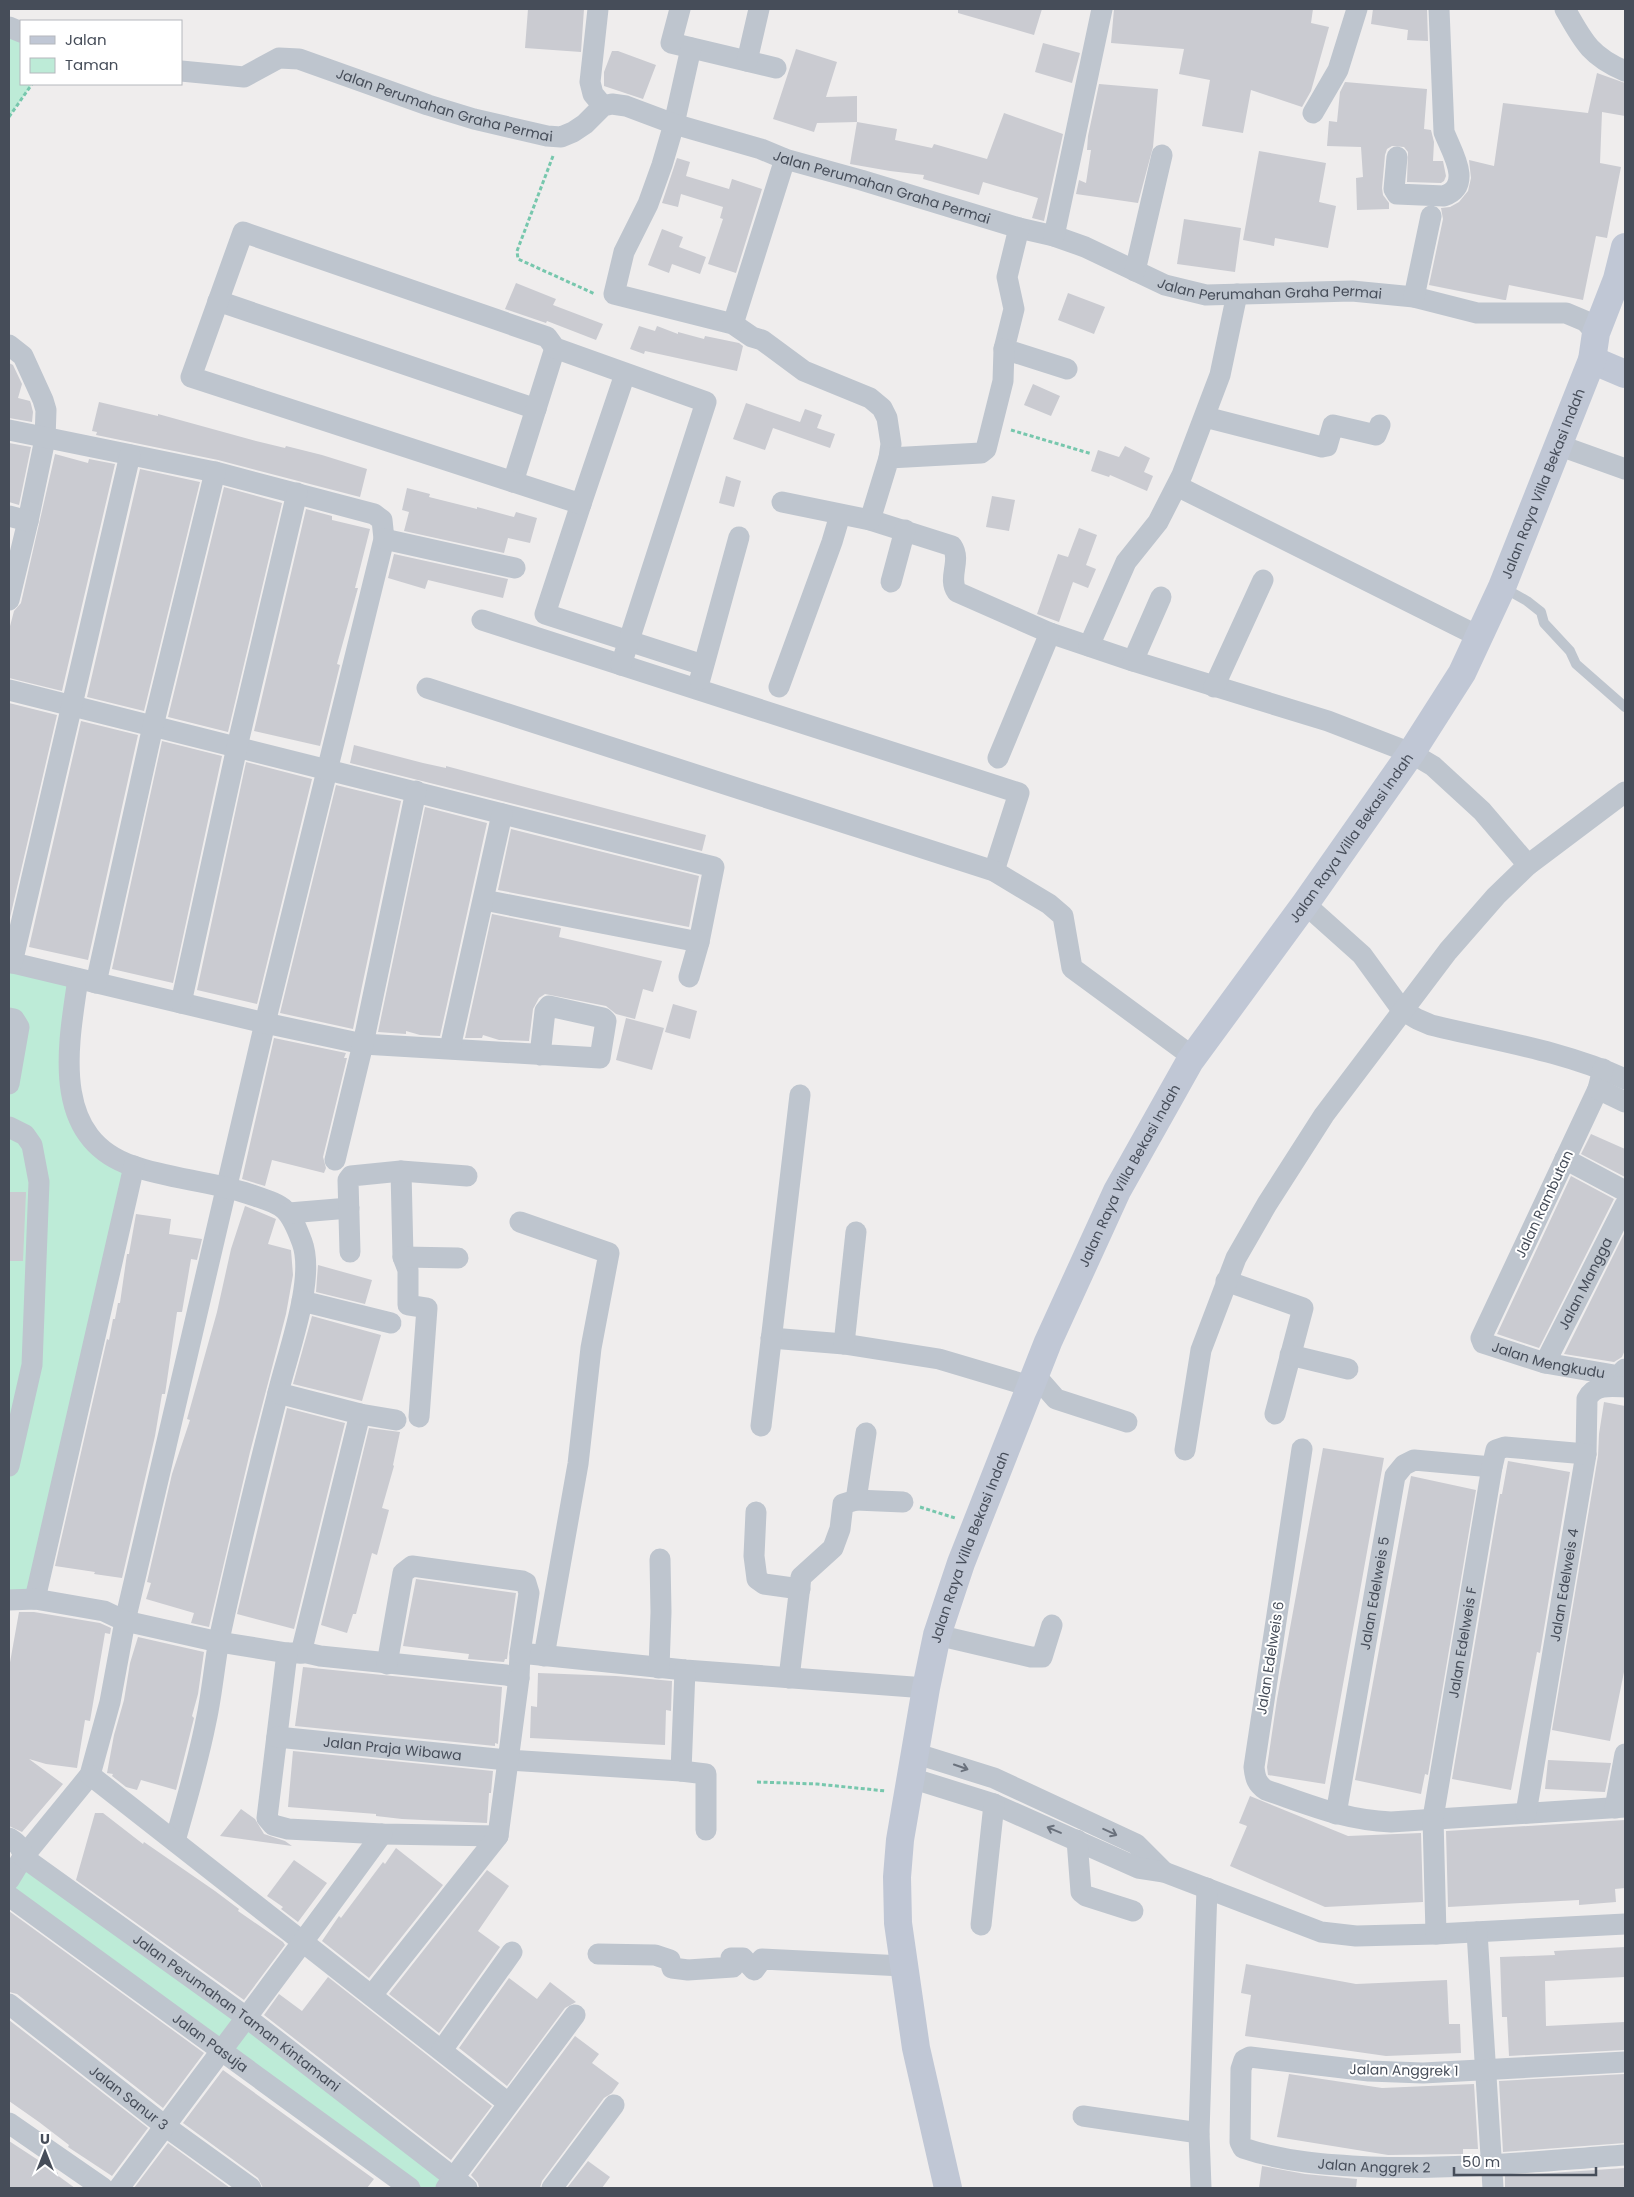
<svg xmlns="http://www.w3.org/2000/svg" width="1634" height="2197" font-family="Poppins,sans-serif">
	<rect width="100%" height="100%" fill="#efeded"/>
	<path fill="#bdebd7" d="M9,25l12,5v54h11l-23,33z
		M9,962l69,17 1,139 55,48 -99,433 -26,1z
		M23,1857l444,331h-57l-401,-292z"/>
	<path fill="#cacbd1" d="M528,9h56l-3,43 -56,-4z
		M958,9h84l-8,26 -76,-22z
		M1114,9h199l-2,14 18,4 -18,64 -9,16 -51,-17 -8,43 -41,-7 8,-46 -31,-6 5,-25 -73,-6z
		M1373,9h54l1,32 -21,-1 1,-10 -37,-6z
		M1043,43l37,10 -8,30 -37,-11z
		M796,49l41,13 -11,35 31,-1v26l-40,1 -3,9 -41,-13z
		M612,51h6l38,14 -13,34 -39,-13v-14z
		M1597,73l28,10v33l-23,-4 -2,51 21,4 -14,71 -11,-2 -13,64 -74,-15 -3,15h-2l-75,-15 14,-66 -2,-11 9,-1 9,-5 9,-11 3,-13 -2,-18 25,6 9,-63 85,10z
		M1345,82l82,7 -3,40 7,1 3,12 -1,19h10l3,15 -2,5 -3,2 -34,-1 1,-30 -4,-5 -12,-1 -5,3 -2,6 -3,33 1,7 6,8v6l-32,1 -1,-32 7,-1 -2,-30 -34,-1 2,-25 8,1 3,-30z
		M1099,84l59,5 -5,58 -15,56 -62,-9 3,-14 7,3 5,-33h-4l1,-14z
		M1004,113l59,21 -19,87 -12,-3 6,-20 -55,-16 -4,13 -56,-16 1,-4 -34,-4 -40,-7 7,-42 40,7 -2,11 37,8 2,-4 53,15z
		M1259,151l67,12 -7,39 17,4 -8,42 -53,-10 -1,8 -31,-6z
		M677,158l13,4 -4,14 43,13 3,-10 30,10 -26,84 -28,-9 15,-45 -3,-1 3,-11 -42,-13 -3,13 -16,-4z
		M1184,219l57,9 -6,44 -58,-8z
		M662,229l21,8 -4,10 27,10 -6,17 -28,-10 -3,9 -21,-8z
		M516,283l40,16 -3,6 50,19 -7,16 -49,-19 -1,2 -41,-14z
		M1068,293l37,14 -11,27 -36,-14z
		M639,326l16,5 2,-5 21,8v-2l26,7 1,-3 34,7 4,3 -6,25 -92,-20 -1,3 -14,-5z
		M9,363l4,2 9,19 -4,14 12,3 1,3 2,8 -1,10 -23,-4z
		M1033,384l27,12 -9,20 -27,-11z
		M99,402l59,14v-2l98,27 29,7 1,-2 36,9 45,14 -7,28 -142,-37 -122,-25 1,-3 -5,-1z
		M746,403l54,19 5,-13 17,6 -5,13 18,6 -5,14 -57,-20 -8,22 -32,-11z
		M9,443l22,4 -12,58 -10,-3z
		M1125,446l25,12 -6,14 9,4 -6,15 -37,-16 -1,2 -18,-6 7,-21 21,7z
		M55,454l33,9 1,-4 26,5 -53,227 -53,-13v-48l5,-19 7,-8z
		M140,469l60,13 -56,229 -57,-14z
		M726,476l15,5 -7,26 -15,-4z
		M224,487l58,16 -54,229 -60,-15z
		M407,488l23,6 -1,3 48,12v-2l37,10 2,-5 21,6 -7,25 -22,-5 -4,15 -100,-22 5,-19 -7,-2z
		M992,496l23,4 -6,31 -23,-4z
		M306,509l26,7v4l38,9 -15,59h3l-21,76 3,1 -20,81 -66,-15z
		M1079,528l18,7 -11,30 10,4 -8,19 -15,-6 -14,40 -22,-8 21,-60 10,3z
		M394,554l114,25 -5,19 -75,-18 -3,9 -37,-11z
		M9,703l48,12 -48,207z
		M81,721l57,14 -50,225 -59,-13z
		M162,741l60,15 -49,227 -61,-14z
		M354,745l69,18 23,5v-2l260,69 -4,16 -352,-88z
		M246,762l66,17 -55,225 -60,-14z
		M336,785l65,16 -48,228 -73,-16z
		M425,807l62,16 -47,213 -20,-1 -14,-4v3l-28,-2z
		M511,829l188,47 -10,51 -191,-37z
		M492,914l69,14 -2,9 103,24 -9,31 -10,-3 -8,30 -19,-5 -10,-8 -61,-12 -6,4 -6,11 -4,32 -30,-1 -16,-5 -1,3h-17z
		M673,1004l24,7 -7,28 -25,-7z
		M626,1018l38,10 -12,42 -36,-10z
		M274,1038l72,15 -2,5h3l-24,99 3,11 -2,5 -52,-13 -7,26 -23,-7z
		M1591,1134l34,15v28l-44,-23z
		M1571,1176l43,23 -75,149 -42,-14z
		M9,1192h17l-3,69h-14z
		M245,1206l31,13 -8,25 23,6 2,25 -7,39 -36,138 -41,175 -18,-4 3,-10 -48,-14 5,-16 -4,-1 25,-108 18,-54 -3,-1 30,-107 14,-63z
		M136,1214l35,5 -2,15 33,5 -5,21 -6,-1 -9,53h-5l-12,82h-3l-7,42 -33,142 -28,-4 1,-2 -40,-6 52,-227 2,1 4,-21h2l3,-16h2l7,-49h2z
		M1625,1232v118l-3,7 -8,5 -50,-8z
		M318,1265l54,15 -7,24 -49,-12z
		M312,1316l69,19 -19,66 -69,-17z
		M1604,1402l21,4v261l-15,74 -58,-11 46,-274 1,-22z
		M287,1408l58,15 -51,206 -57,-15z
		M369,1428l31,4 -7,33 1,1 -12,42 7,2 -12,45 -5,-2 -16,61h-3l-6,19 -26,-8z
		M1323,1448l61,10 -59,326 -57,-9 -1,-8 10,-68z
		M1508,1461l62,11 -30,181 -3,-1 -26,138 -59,-11 48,-285h2z
		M1411,1476l65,14 -48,285 -3,-1 -4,20 -66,-14z
		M416,1579l100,14 -9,66h-2l-1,3 -36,-3 1,-5 -66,-8z
		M19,1612h15l66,11 11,5 -1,6 -5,-1 -15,88 -5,-1 -8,48 -31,-4 -17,-5 34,25 -41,48 -13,-6v-158z
		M138,1637l66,15 -6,42 -6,22 2,2 -18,72 -35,-10 -4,10 -11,-3 -14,-11 1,-2 -6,-1 7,-38 10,-35 6,-37z
		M303,1667l199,20 -4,57 -3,-1v3l-200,-20z
		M538,1673l78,3 56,5 -1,30 -5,-1 -1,35 -135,-7 1,-32 6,1z
		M293,1751l200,20 -2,22h-2l-2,30 -85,-4 -26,-3v-2l-88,-7z
		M1548,1760l63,3 -6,29 -60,-3z
		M1250,1796l98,40 73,-3 2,69 -98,5 -95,-41 17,-40 -8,-3z
		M241,1809l14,10 9,15 21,7 7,5 -72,-10z
		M95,1813h8l40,31 1,-2 71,49 24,18 -1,2 45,31 2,3 -41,55 -168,-120z
		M1625,1820v68l-10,1 1,13 -37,3v-5l-131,7 -2,-76z
		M396,1848l47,37 -74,93 -47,-37 17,-25 2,2 42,-56 2,2z
		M294,1860l33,23 -29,39 -17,-13 2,-2 -16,-11z
		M487,1870l22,16 -31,45 22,16 -61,86 -50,-39z
		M9,1911l195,142 -41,55 -146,-114 -8,-2z
		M1625,1947v30l-80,4 1,45 79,-4v28l-116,6 -2,-39h-5l-2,-60 55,-2 -1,-4z
		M1246,1964l110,20 91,-4 2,44h11l1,29 -75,3 -141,-20 6,-41 -10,-2z
		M328,1977l164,129 -41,54 -187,-145 15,-21 23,17z
		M509,1978l28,21 13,-17 26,20 -11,6 -58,78 -48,-38z
		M9,2020l139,108 -36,48 -44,-29 1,-2 -30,-23 -30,-21z
		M575,2036l24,18 -7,9 27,20 -7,10 -8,5 -62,83 -2,7h-61l-1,-5 -7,-8z
		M223,2070l151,109 -7,9h-104l-5,-10 -75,-55z
		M1289,2074l93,14 92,-4 4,65h-15v5l-75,1 -111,-18z
		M1625,2074v69l-122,9 -4,-71z
		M9,2141l49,32 -1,2 18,13h-66z
		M168,2143l62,45h-96z
		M588,2161l22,16 -8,11h-35z
		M1262,2166l43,8 52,5 -1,9h-97z
		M1625,2168v20h-120v-12z"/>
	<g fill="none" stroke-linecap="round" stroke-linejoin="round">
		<path stroke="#77c7ad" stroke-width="3" stroke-dasharray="4 2.5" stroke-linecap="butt" d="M9,117l23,-33
			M553,156l-36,95 1,8 77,35
			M1011,430l81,24
			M920,1507l35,11
			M757,1782l60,2 69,7"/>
		<path stroke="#bec5ce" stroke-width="10" d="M1504,588l23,13 14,11 3,11 26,28 6,13 49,43"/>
		<g stroke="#bec5ce" stroke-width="21">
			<path d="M598,9l-8,73 3,12 10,12"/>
			<path d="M680,9l-9,34 105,25"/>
			<path d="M1565,9c18,32 25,47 60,62"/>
			<path d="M9,27l12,5"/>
			<path d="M691,48l-17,76 -12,41 -14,39 -24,48 -10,42 119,30 19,13 10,3 42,31 66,27 12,10 5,10 4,26 -2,14"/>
			<path d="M747,61l12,-52"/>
			<path id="s1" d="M181,71l63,6 35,-19 20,1 129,46 46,14 73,17 14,1 12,-5 12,-8 18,-18 9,-2 14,2 48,18 87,25 24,10 76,21 158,48 35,8 31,11 80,38 41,10 146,-4 62,6 63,16h89l19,8 11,12"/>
			<path d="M1313,113l25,-43 19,-61"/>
			<path d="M1397,157l-3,32 3,5 47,2c30,-11 7,-45 0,-64l-5,-123"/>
			<path d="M1019,228l-12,49 7,32 -10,40 63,20"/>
			<path d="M1054,236l48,-227"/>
			<path d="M1135,271l27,-116"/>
			<path d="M1414,297l17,-81"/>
			<path d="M218,301l318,108"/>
			<path d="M733,324l52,-165"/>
			<path d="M9,345l14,11 20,44 3,10 -1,29 -17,82 -19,79"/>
			<path d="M1205,417l117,30 5,-1 6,-21 43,10 4,-10"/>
			<path d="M9,430l206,42 159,42 8,6 2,19 -119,484 -140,598 -15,81 -20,73 -67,82 -14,23"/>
			<path d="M1558,445l67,24"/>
			<path d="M513,482l42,-134"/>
			<path d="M1177,486l303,151"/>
			<path d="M782,502l88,18 82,26c10,15 -5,32 5,46l93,41 83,28 195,60 83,32 22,13 49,45 46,54"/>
			<path d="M581,504l-36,110 158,51"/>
			<path d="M9,516l19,5"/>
			<path d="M870,520l19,-62 92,-5 5,-4 17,-68 1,-32"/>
			<path d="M384,539l131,29"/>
			<path d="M891,582l14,-52"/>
			<path d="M482,620l537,173 -25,78"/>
			<path d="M1089,646l37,-84 32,-40 24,-47 38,-100 17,-81"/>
			<path d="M1133,661l28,-64"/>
			<path d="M621,665l85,-263 -151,-54 -8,-11 -304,-105 -52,145 390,127 44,-130"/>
			<path d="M700,679l39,-142"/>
			<path d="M779,687l53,-145 8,-27"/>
			<path d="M1214,687l49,-107"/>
			<path d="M427,688l567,183 55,33 14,12 9,52 121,89"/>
			<path d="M9,690l705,177 -15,75 -10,35"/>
			<path d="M998,758l52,-125"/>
			<path d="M484,900l215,42"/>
			<path d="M1305,904l57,51 40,55 15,9 14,6c66,16 133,26 194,54"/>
			<path d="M9,962l256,61 98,21 237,14 6,-37 -3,-3 -54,-12 -4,5 -5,44"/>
			<path d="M12,963l118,-508"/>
			<path d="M78,979c-10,67 -28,159 55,187 37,13 78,15 116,28 35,12 39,11 53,48 14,37 -15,113 -24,151 -21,82 -41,164 -59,247 -5,27 -7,54 -13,81 -8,41 -20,81 -31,120"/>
			<path d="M96,983l57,-257 62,-254"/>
			<path d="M181,1003l56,-256 60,-254"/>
			<path d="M9,1018l5,1 5,8 -10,57"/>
			<path d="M450,1048l52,-234"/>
			<path id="s2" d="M1603,1069l-5,20 -117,249 2,5 62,20 69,12 6,-1 5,-5"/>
			<path d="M1598,1089l27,13"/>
			<path d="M9,1127l16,8 7,10 7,37 -7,183 -23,101"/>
			<path d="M1565,1159l60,32"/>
			<path d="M335,1160l28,-116 53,-253"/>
			<path d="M401,1171l2,86 5,13v35l19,3 -8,109"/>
			<path d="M289,1213l60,-5"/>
			<path d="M520,1222l89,31 -18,95 -13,116 -34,192"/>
			<path d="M350,1252l-2,-72 3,-4 50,-5 66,5"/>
			<path d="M403,1257l55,1"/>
			<path d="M1226,1281l77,27 -28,106"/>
			<path d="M302,1301l89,22"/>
			<path d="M771,1338l73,6 95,15 91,27"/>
			<path d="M844,1344l12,-112"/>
			<path d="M1290,1355l58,14"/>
			<path id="s3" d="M1545,1363l80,-158"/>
			<path d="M1035,1375l21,24 71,23"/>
			<path d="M278,1393l82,21 -59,239"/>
			<path d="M360,1414l36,6"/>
			<path d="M761,1426l39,-331"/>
			<path d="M1302,1449l-48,318c1,11 3,17 12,23 44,15 78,30 125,32l234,-15"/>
			<path d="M1185,1450l16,-100 35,-92 31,-54 57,-89 124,-164 48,-55 32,-31 97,-73"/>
			<path d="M856,1500l47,2"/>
			<path d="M756,1512l-2,44 3,23 7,5 36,5"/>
			<path d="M35,1599l99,-433"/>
			<path d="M9,1600l26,-1 69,12 21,10 94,21 68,11h20l13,3 186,19 13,3 1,-25 165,17 241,18"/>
			<path d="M937,1635l94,22h11l10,-32"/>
			<path d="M287,1653l-20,165 6,7 15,4 94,5 116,2"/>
			<path d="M387,1664l16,-91 9,-7 110,15 4,2 3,10 -9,60"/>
			<path d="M659,1668l2,-56 -1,-53"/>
			<path d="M789,1678l12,-101 32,-29 7,-19 3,-25 13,-4 10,-67"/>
			<path id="s4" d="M277,1737l230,23 174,11 4,-101"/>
			<path d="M914,1753l80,25 142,66 28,28"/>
			<path d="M681,1771l25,3v56"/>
			<path d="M90,1775l418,328"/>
			<path d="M911,1778l83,26 144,64 26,4 157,60 35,4 80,-2 189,-10"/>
			<path d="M1615,1808l10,-54"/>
			<path id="s5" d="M1526,1813l60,-359 1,-55c7,-15 24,-13 38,-12"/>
			<path id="s6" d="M1336,1814l59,-338 9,-11 10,-5 78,7"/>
			<path id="s7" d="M9,1838c8,5 13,9 14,19l223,160 221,171"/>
			<path d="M1077,1840l4,52 5,4 47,15"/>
			<path id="s8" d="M9,1896l401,292"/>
			<path d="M981,1925l13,-121"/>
			<path d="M1477,1932l16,256"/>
			<path id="s9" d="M1436,1934l-3,-116 59,-351 4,-17 9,-3 81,7"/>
			<path d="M598,1954l57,1 15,5 2,8 16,2 45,-3 -2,-9h12l11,12 8,-11 141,7"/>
			<path d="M372,1995l126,-159 21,-158"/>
			<path id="s10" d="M9,2004l156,122 86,62"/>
			<path d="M442,2050l70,-98"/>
			<path id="s11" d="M1625,2062l-202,11 -54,-2 -119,-14 -6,3 -3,9 -1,73 3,6c41,14 85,17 128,19 85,3 170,-6 254,-12"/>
			<path d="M1083,2116l116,17"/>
			<path d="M9,2123l94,65"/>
			<path d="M119,2188c87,-118 177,-235 263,-354"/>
			<path d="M446,2188l129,-173"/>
			<path d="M552,2188l62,-83"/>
			<path d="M1201,2188l-2,-55 8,-245"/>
		</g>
		<g stroke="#c0c7d5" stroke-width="28">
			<path d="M1592,360l33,14"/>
			<path id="s12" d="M948,2188l-32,-140 -18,-125 -1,-46 3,-37 26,-152 11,-53 24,-72 87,-221 69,-151 73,-130 115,-157 106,-151 51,-80 40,-86 90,-227 4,-27 21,-54 8,-32"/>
		</g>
	</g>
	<defs><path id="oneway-shaft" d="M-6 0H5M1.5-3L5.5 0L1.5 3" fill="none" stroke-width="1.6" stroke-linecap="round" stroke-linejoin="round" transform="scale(1.25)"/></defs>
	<g stroke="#6a717c">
		<use href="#oneway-shaft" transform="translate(961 1767) rotate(19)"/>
		<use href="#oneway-shaft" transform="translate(1054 1830) rotate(-157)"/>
		<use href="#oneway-shaft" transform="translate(1110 1832) rotate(25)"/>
	</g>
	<g text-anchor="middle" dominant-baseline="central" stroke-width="4" stroke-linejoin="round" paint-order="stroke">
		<g font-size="14" fill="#464d59" stroke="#fff">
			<text stroke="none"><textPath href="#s1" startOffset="276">Jalan Perumahan Graha Permai</textPath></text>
			<text stroke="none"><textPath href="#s1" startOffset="742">Jalan Perumahan Graha Permai</textPath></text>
			<text stroke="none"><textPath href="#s1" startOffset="1148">Jalan Perumahan Graha Permai</textPath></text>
			<text stroke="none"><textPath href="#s12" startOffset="1870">Jalan Raya Villa Bekasi Indah</textPath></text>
			<text stroke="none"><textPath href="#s12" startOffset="1465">Jalan Raya Villa Bekasi Indah</textPath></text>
			<text stroke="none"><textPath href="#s12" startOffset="1060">Jalan Raya Villa Bekasi Indah</textPath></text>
			<text transform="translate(1544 1204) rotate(-65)">Jalan Rambutan</text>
			<text stroke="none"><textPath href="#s3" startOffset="89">Jalan Mangga</textPath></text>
			<text stroke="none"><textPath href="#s2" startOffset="369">Jalan Mengkudu</textPath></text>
			<text stroke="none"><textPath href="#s12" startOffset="655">Jalan Raya Villa Bekasi Indah</textPath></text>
			<text stroke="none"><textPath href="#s5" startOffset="231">Jalan Edelweis 4</textPath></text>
			<text stroke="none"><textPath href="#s6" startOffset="224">Jalan Edelweis 5</textPath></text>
			<text stroke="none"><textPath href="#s9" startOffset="294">Jalan Edelweis F</textPath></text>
			<text transform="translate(1270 1658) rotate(-81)">Jalan Edelweis 6</text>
			<text stroke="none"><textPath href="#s4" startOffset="116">Jalan Praja Wibawa</textPath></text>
			<text stroke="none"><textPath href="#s7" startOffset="289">Jalan Perumahan Taman Kintamani</textPath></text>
			<text stroke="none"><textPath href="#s8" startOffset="249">Jalan Pasuja</textPath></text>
			<text transform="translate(1404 2070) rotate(1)">Jalan Anggrek 1</text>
			<text stroke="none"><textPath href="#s10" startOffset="152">Jalan Sanur 3</textPath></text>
			<text stroke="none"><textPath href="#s11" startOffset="605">Jalan Anggrek 2</textPath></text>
		</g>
	</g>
	<rect width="1634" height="2197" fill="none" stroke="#464d59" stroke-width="20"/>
	<rect x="20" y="20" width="162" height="65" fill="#ffffff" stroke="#b5b8bd"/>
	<rect x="30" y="36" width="25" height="8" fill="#c0c7d5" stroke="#b5b8bd"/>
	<text x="65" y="45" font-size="15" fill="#464d59">Jalan</text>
	<rect x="30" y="58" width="25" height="15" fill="#bdebd7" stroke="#b5b8bd"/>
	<text x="65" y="70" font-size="15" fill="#464d59">Taman</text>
	<g transform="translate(45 2152)" stroke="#ffffff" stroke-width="4" paint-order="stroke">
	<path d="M0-4L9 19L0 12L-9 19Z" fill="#464d59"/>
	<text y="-8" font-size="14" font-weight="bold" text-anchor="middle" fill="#464d59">U</text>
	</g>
	<path d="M1454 2167v8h142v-8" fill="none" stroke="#464d59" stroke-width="2.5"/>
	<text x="1462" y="2167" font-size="15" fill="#464d59" stroke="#ffffff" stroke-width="4" paint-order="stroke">50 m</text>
</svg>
